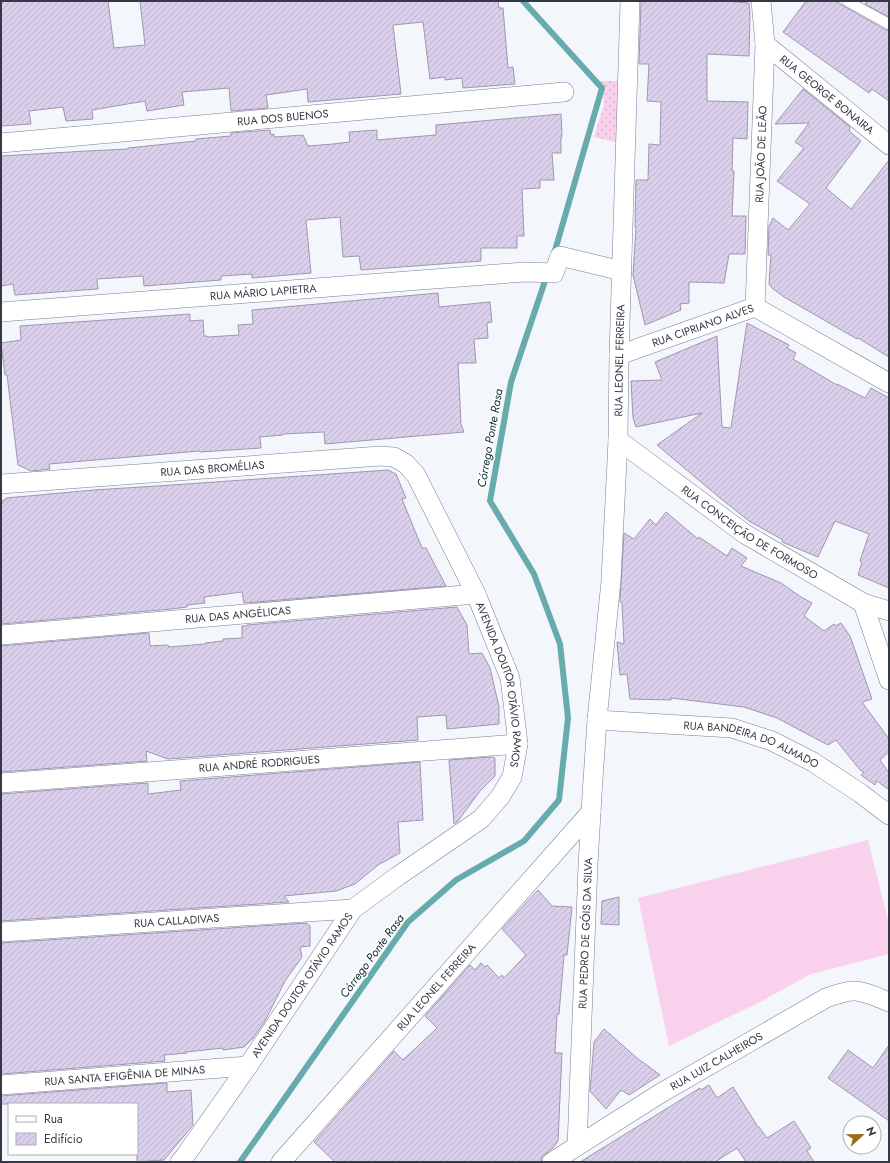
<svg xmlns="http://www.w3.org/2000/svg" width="890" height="1163" font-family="Jost,sans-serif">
	<defs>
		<pattern id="grass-dots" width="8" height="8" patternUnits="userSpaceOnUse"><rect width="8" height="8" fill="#f9d1ed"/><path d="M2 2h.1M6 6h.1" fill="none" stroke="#d6b4cc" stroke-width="1.8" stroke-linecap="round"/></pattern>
		<pattern id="building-hatch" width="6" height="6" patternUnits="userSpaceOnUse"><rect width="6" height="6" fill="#dad0eb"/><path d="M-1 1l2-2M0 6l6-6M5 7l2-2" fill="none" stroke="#bcb3cb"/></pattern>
	</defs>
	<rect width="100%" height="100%" fill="#f3f6fb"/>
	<path fill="url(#grass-dots)" d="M601,81h20l3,63 -30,-7 10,-33z"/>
	<path fill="#f9d1ed" d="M868,840l21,84v30l-78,20 -49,27 -93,45 -31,-148z"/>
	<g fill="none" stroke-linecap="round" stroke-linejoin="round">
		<path stroke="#67abad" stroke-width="6" d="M523,1l79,87 -48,166
			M240,1162l168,-240 48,-42 68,-39 35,-41 9,-82 -8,-74 -26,-70 -44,-73 21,-119 36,-107"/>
	</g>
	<path fill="url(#building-hatch)" stroke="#a096b0" d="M1,1h107l6,47 31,-3 -5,-44h358l1,7h4l5,60 5,-1 2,17 -52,4 -1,-10 -17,2v-3l-15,2 -7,-57 -30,3 8,69 -93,8 -1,-13 -41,6 2,13 -37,3 -2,-23 -47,4 2,13 -37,6 -2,-10 -53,9 1,9 -27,2 -3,-14 -34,4 2,13 -30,2z
		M641,1h82l26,2 1,10 -1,43 -42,-2v47l41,1 -1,37 -14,-1 -1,33h2l-2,45h14l-1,38h-16l-5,29 -35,-1v21l-9,1 1,6 -36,15 -12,-50 3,-48h-1l1,-47h12l1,-36 11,1 1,-43 -14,-1 2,-37h-10z
		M806,1h29l51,29h3v71l-17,-12 -3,4 -86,-61z
		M867,1h22v16l-24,-13z
		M803,89l47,38 -1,4 12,10 -35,47 25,21 38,-49v197l-31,-19 -1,1 -73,-42 -12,-9 -3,-4 2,-29h-3l1,-29 4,-8 15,12 22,-26 -33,-23 27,-33 -9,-6 14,-19 -34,1z
		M561,114l1,23h-1v16h-9l2,27h-14v8l-18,1 2,47h-7v12h-36v13l-120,9 -2,-14 -16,1 -3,-40 -34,3 5,53 -59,5v-4l-31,2v4l-77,6 -1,-10 -46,3 1,10 -83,6 -2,-11 -12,2v-130l86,-5 41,-2v-1l68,-7v-2l35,-3v-3l39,-3 1,5 3,-1v3l29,-2 5,11 25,-2 17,-2 -1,-10 28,-2v10l59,-5v-10z
		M438,293l1,14 51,-5 2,20 -5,1 1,15 -14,1 2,24h-18l3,61 3,8 -139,12 -1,-12 -41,2v1l-23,2 1,11 -61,4 -1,-1 -150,13 1,5 -19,2 -13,-6 -11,-90h-2l-4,-32 20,-3 -1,-14 170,-12v7l13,-1 1,16h3l1,1 31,-2 -1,-10 15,-1 -1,-14z
		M747,323l42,22 -2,3 9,5 -3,6 44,26v-1l28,14 6,-10 18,10v190l-31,-13 4,-13 -2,-1 9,-27 -34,-13 -17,36 -36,-15 1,-2 -34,-19 -29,-23 -63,-53 45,-32 -66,14 -3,-9 -2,-37 31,-1 -7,-18 62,-26 5,91 9,1z
		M388,470l8,4 10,24 -4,1 20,49h4l20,38 -202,17 -2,-11 -38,5 1,6 -18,2v2l-16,2 -170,15v-121h2v-3h3v-2l88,-8 78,-5z
		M666,512l32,27 1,-2 28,19 5,-8 15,10 -6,8 40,17 20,14 11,6 -8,13 20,15 10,-7 1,2 6,-3 9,13 22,63 -10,3 27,37v13l-9,8 9,13v17l-12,-9 -2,4 -14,-10 3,-3 -4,-2 -24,-30 -8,5 -51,-27 -33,-11 -73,-9v2l-41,-1 -3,-25 -7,1 -3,-33 7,2 -2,-41 -2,-1 4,-69 10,6 16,-20 6,6z
		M457,607l10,18 2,29 13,-1 8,15 9,39v17l-52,5 -1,-14 -29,2 1,23 -250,19 -22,-8 1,10 -146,11v-126l148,-13 1,13 18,-1 1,2 36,-3v-1l18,-2v-2l19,-1v-12h5v-1z
		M492,757l3,1v18l-15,15 -22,30 -4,3 -5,-64z
		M420,762l3,58 -25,2 2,31 -22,12 -23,19 -19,7 -52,5 5,6 -288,19v-127l147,-11v11l33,-4 -1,-9z
		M538,890l14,16 20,1 -5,48h-3l-5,59h-2l-2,39h7l-4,88 -5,7 -11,9 -1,5h-206l-21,-20 80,-91 9,9 34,-32 -12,-12 45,-51 5,5 6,-7 4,4 2,-2 12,13 3,-3 2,3 22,-23 -24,-26z
		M619,897v28l-18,-1 1,-23z
		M307,923l3,3v20l-10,1 2,10 -17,24 -20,40 -12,17 -9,9 -21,3v-2l-37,4 1,1 -23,2 1,6 -164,13v-131z
		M604,1029l33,29 23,17 -31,20 -8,-5 -15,19 -16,-18 4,-49z
		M889,1045v76l-61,-43 20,-28 25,18z
		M167,1083v9l24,-2 2,35 -29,35 -27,2v-58h-136v-8z
		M709,1085l8,13 16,-11 25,40h1l8,11 27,-17 17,27 -4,3 7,11h-68l-9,-14 -22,14h-135l120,-74 1,2z"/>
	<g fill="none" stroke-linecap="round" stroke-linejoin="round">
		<g stroke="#767f97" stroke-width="11">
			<path id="lane" d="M847,1l42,23"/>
		</g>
		<g stroke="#767f97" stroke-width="20">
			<g id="street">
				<path id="s1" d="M765,44l124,101"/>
				<path id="s2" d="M1,143l563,-51"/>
				<path id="s3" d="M755,307l10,-263 -4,-43"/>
				<path id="s4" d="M1,312l524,-40 29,1 6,-17 62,15"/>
				<path id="s5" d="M619,355l136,-48 134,76"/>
				<path id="s6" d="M618,440l127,94 118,69 26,8"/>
				<path id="s7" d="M1,484l379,-28 14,1 12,7 10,11 60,119 34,84 8,66 -6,33 -12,20 -19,22 -83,57 -45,33 -105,157 -63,90 -5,6"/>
				<path d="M863,603l26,77"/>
				<path id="s8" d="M1,635l475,-41"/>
				<path id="s9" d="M597,720l135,8 40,13 41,21 47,31 29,22"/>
				<path id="s10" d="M1,783l517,-39"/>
				<path id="s11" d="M1,932l352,-23"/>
				<path id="s12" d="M1,1085l247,-19"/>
				<path id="s13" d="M577,1146l11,-281 4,-70 5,-75 14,-139 7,-141 1,-85 11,-354"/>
				<path id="s14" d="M281,1162l310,-350"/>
				<path id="s15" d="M552,1162l109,-69 165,-95c9,-3 20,-8 30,-7 12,1 23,7 33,11"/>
			</g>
		</g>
		<use href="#lane" stroke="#fff" stroke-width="10"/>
		<use href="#street" stroke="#fff" stroke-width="19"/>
	</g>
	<g text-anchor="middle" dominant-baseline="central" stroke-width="3.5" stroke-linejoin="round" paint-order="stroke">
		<g font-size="11" fill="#353943" stroke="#fff">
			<text stroke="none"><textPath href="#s1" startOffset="80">RUA GEORGE BONAIRA</textPath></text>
			<text stroke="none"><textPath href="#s2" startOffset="283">RUA DOS BUENOS</textPath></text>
			<text stroke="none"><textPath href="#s3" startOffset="153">RUA JOÃO DE LEÃO</textPath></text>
			<text stroke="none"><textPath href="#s4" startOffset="263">RUA MÁRIO LAPIETRA</textPath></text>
			<text stroke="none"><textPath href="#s5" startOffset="89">RUA CIPRIANO ALVES</textPath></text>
			<text stroke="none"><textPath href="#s13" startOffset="787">RUA LEONEL FERREIRA</textPath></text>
			<text stroke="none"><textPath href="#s7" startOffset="212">RUA DAS BROMÉLIAS</textPath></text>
			<text stroke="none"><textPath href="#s6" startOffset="161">RUA CONCEIÇÃO DE FORMOSO</textPath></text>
			<text stroke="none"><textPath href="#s8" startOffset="238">RUA DAS ANGÉLICAS</textPath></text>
			<text stroke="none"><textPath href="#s7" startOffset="651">AVENIDA DOUTOR OTÁVIO RAMOS</textPath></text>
			<text stroke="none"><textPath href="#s9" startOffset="158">RUA BANDEIRA DO ALMADO</textPath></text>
			<text stroke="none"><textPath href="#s10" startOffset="259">RUA ANDRÉ RODRIGUES</textPath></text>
			<text stroke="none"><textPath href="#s11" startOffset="176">RUA CALLADIVAS</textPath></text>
			<text stroke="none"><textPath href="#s13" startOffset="213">RUA PEDRO DE GÓIS DA SILVA</textPath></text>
			<text transform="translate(302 985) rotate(-56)">AVENIDA DOUTOR OTÁVIO RAMOS</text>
			<text stroke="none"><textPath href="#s14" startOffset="234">RUA LEONEL FERREIRA</textPath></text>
			<text stroke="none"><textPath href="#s15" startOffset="193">RUA LUIZ CALHEIROS</textPath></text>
			<text stroke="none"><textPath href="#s12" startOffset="124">RUA SANTA EFIGÊNIA DE MINAS</textPath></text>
		</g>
		<g font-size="12" font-style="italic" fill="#0c3031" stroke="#fff">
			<text transform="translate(490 438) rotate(-80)">Córrego Ponte Rasa</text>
			<text transform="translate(372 956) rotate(-54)">Córrego Ponte Rasa</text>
		</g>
	</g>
	<rect width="890" height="1163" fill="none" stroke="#353943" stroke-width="4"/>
	<rect x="8" y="1103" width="130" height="52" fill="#ffffff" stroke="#aeb0b4"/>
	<rect x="16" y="1116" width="20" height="6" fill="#ffffff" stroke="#aeb0b4"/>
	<text x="44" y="1123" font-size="12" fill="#353943">Rua</text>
	<rect x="16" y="1133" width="20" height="12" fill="url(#building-hatch)" stroke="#aeb0b4"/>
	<text x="44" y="1143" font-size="12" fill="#353943">Edifício</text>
	<g transform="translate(862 1135) rotate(68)"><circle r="19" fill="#ffffff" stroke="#aeb0b4"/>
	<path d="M0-3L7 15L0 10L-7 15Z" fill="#976f1a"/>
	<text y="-6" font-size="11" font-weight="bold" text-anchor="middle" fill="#353943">N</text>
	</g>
</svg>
